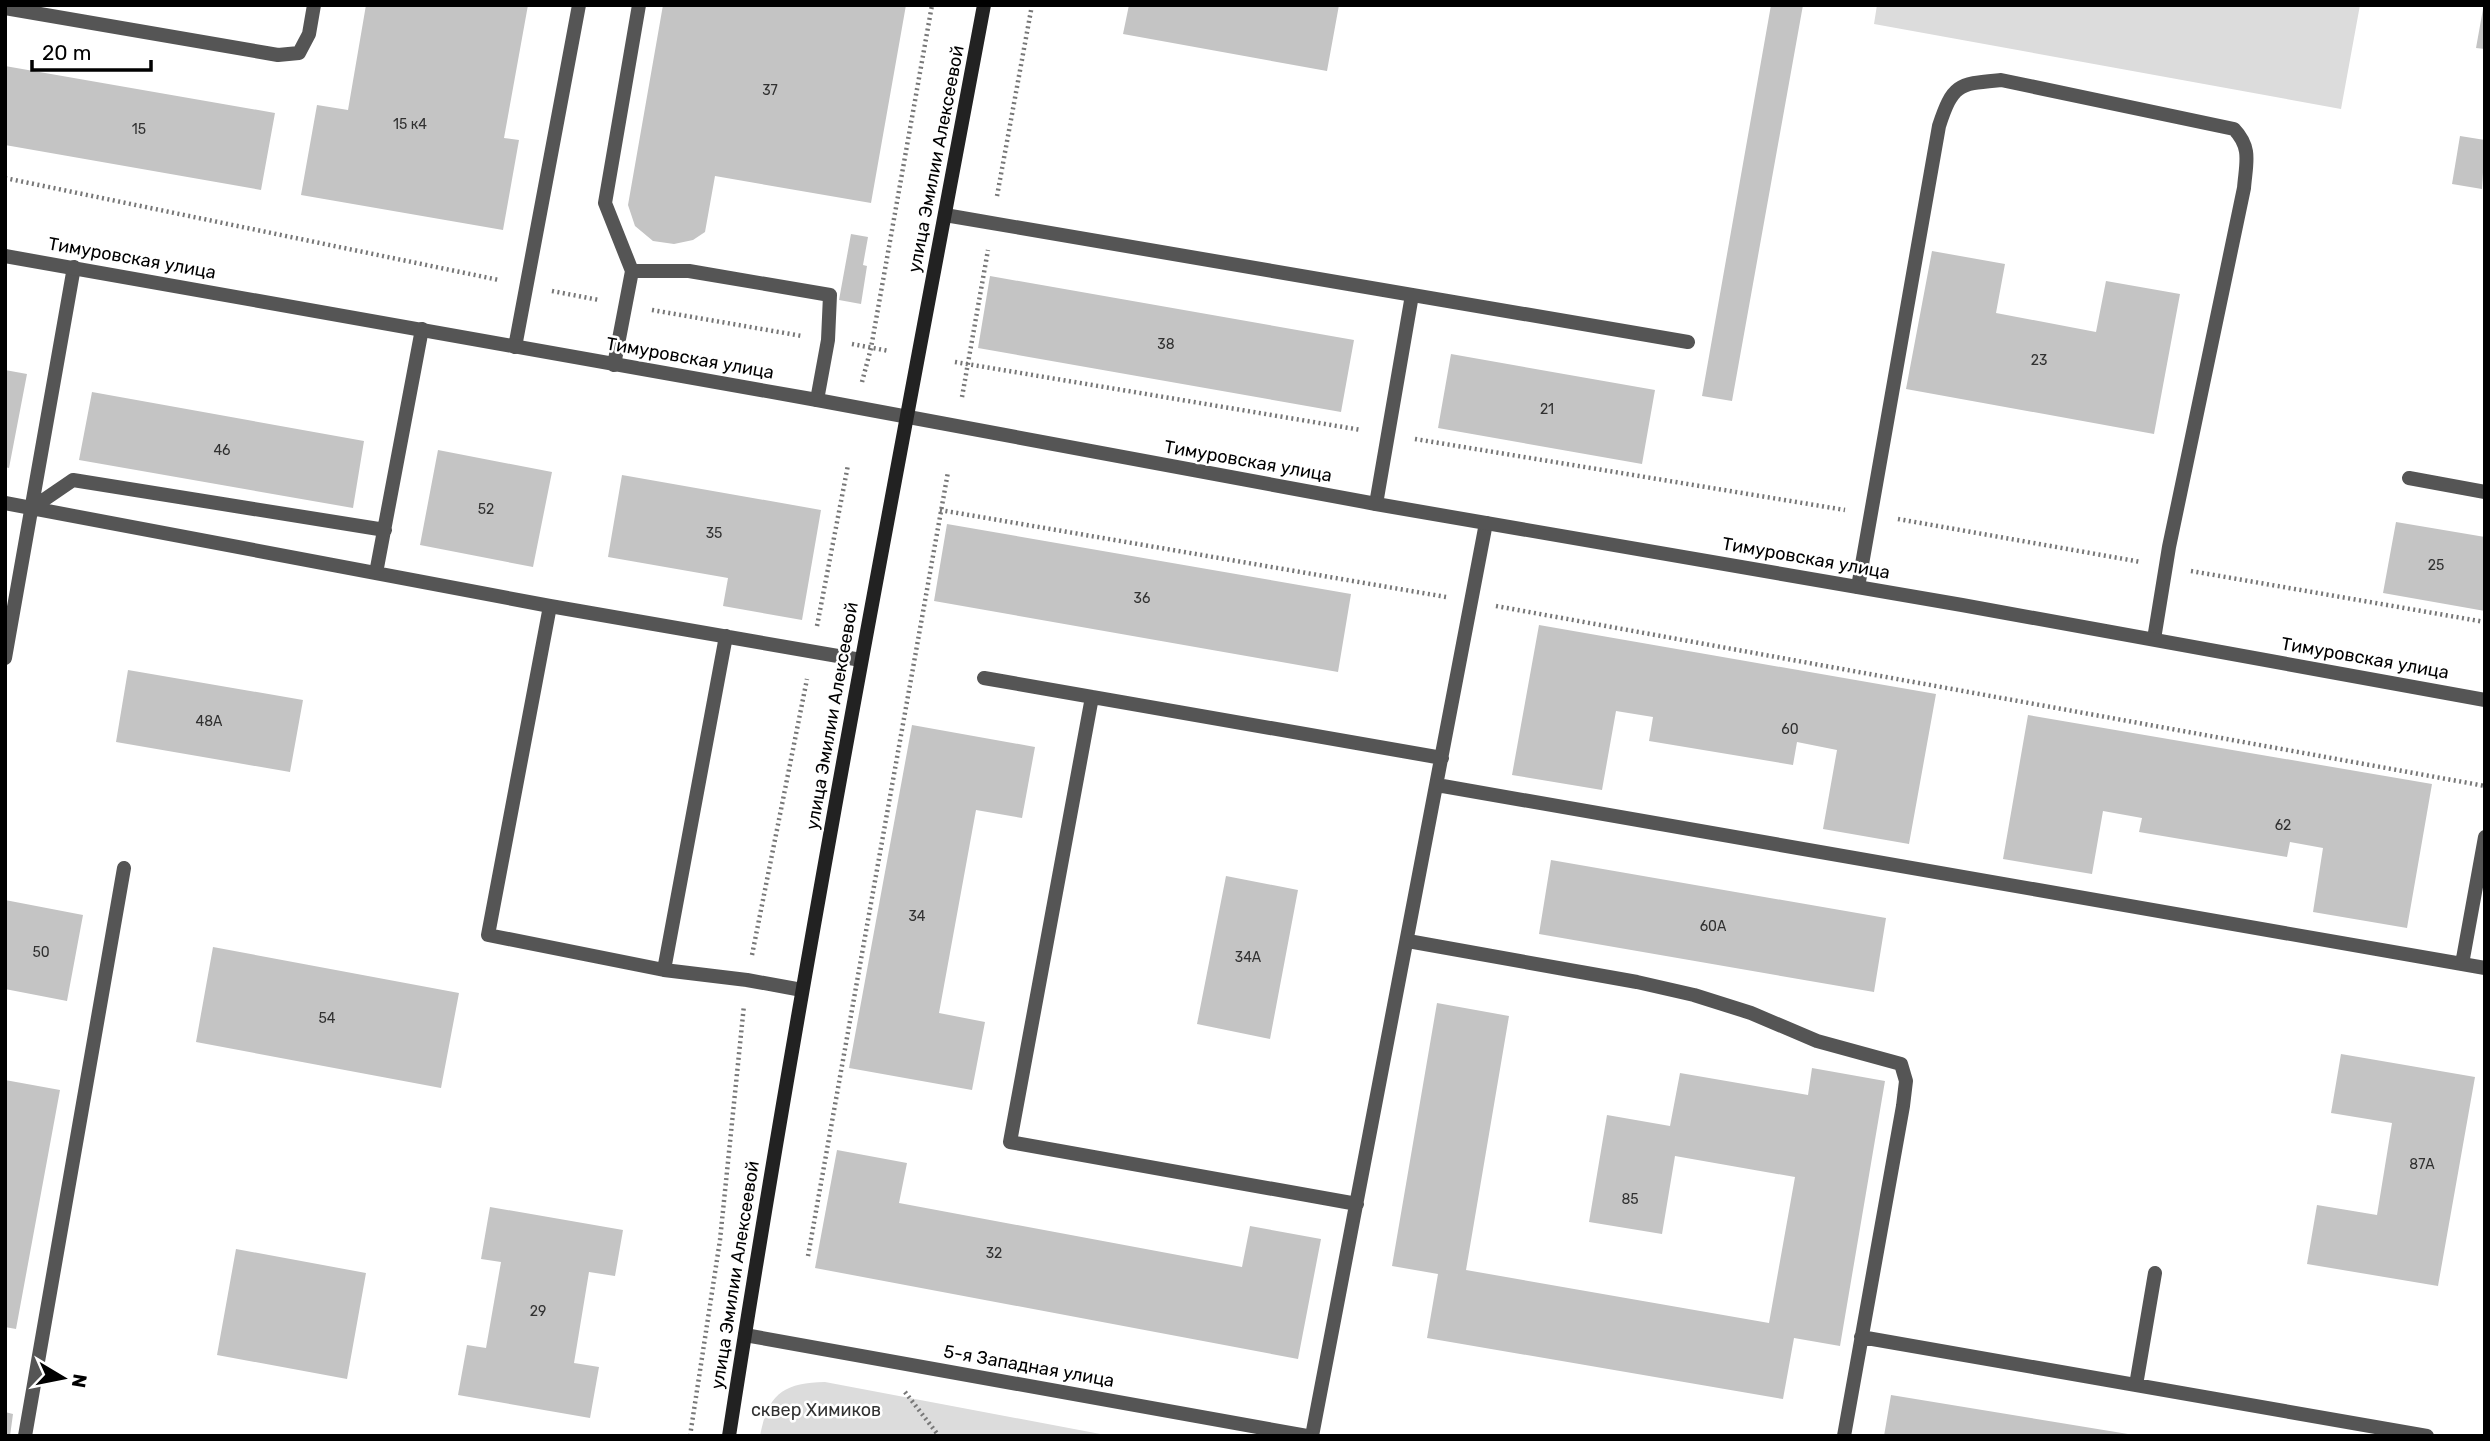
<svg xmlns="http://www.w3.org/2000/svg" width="2490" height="1441" font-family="Rubik,sans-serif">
	<rect width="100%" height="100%" fill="#fff"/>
	<path fill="#dcdcdc" d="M1877,5h483l-19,104 -467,-85z
		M825,1382l286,54h1h-352c8,-42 23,-53 65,-54z"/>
	<path fill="#c4c4c4" d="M366,5h162l-24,133 15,2 -16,90 -202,-35 16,-90 31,5z
		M663,5h243l-35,198 -156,-27 -10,56 -12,8 -19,4 -21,-3 -18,-15 -7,-21z
		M1129,5h210l-12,66 -204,-37z
		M1771,5h32l-71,396 -30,-5z
		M2483,9h2v40l-9,-1z
		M5,66l270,47 -14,77 -256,-45z
		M2460,136l25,4 -3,49 -30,-5z
		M851,234l17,3 -5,28 4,1 -6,38 -22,-4z
		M1932,251l73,13 -9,49 100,19 10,-51 74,13 -26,140 -248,-45z
		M990,276l364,64 -13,72 -363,-64z
		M1451,354l204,36 -13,74 -204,-36z
		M5,370l22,4 -18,94 -4,-1z
		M92,392l272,49 -11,67 -274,-48z
		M438,450l114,22 -19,95 -113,-22z
		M622,475l199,35 -19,110 -79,-14 5,-28 -120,-21z
		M2396,522l89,15v74l-102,-18z
		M947,524l404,70 -13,78 -404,-71z
		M1539,625l397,69 -27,150 -86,-15 14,-79 -40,-8 -4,23 -144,-24 4,-24 -37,-6 -14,79 -90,-15z
		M128,670l175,30 -13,72 -174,-30z
		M2028,715l404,69 -25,144 -94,-16 10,-64 -33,-6 -3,15 -148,-25 3,-14 -39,-7 -11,63 -89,-15z
		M912,725l123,22 -13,71 -46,-8 -37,203 46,9 -13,68 -123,-22z
		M1551,860l335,58 -12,74 -335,-58z
		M1226,876l72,14 -28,149 -73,-15z
		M5,900l78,15 -16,86 -62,-12z
		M213,947l246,46 -18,95 -245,-46z
		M1437,1003l72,13 -43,254 303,53 26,-146 -120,-21 -13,78 -73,-12 18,-107 63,11 10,-53 128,22 4,-27 73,13 -45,265 -46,-8 -11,61 -356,-61 11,-64 -46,-8z
		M2341,1054l134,23 -37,209 -131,-22 10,-59 60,10 15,-92 -61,-10z
		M5,1080l55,10 -44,239 -11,-2z
		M837,1150l70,13 -8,40 343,64 8,-41 71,13 -23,120 -483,-91z
		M490,1207l133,23 -8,46 -26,-4 -15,91 25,4 -9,51 -132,-23 9,-50 19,3 15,-86 -20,-3z
		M236,1249l130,24 -19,106 -130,-24z
		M1891,1395l237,39v2h-244z
		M5,1412l8,2 -3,22h-5z"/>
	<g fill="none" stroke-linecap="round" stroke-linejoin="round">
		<path stroke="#777" stroke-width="4.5" stroke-dasharray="2 3.5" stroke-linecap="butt" d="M5,178l494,102
			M997,196l35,-191
			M552,291l47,9
			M652,310l150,26
			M852,344l37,7
			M955,362l406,68
			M862,382l9,-34 61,-343
			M962,397l26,-147
			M1415,439l430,71
			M940,510l506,87
			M1898,519l243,43
			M2191,571l294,51
			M1496,606l989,180
			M817,626l31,-161
			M752,955l55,-276
			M808,1256l140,-784
			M905,1392l34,44
			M690,1436l30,-196 24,-235"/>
		<path stroke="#555" stroke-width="14" d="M5,8l273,47 21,-2 10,-19 5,-29
			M945,215l743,127
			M632,271l-27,-68 34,-198
			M515,347l64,-342
			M614,365l18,-94h57l141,24 -2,45 -11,60
			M2409,478l76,14
			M5,503l545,103 311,54
			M1376,504l36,-209
			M32,508l41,-28 312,50
			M376,573l46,-244
			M1858,587l81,-461c14,-43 20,-42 62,-46l233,49c18,19 12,34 10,59l-75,359 -15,92
			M550,606l-62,329 176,35 83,10 55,10
			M5,658l69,-391
			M984,678l458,80
			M1092,697l-82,445 347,62
			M1437,785l1048,183
			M1408,941l229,41 57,13 57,18 66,28 84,23 5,17 -3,25 -59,330
			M2462,964l23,-127
			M664,970l62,-334
			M1861,1337l566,99
			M2136,1385l19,-112
			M25,1436l99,-568
			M1312,1436l174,-913"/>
		<path stroke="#555" stroke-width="14" d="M5,256l812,144 559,104 586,101 523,95
			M745,1335l562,101"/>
		<path stroke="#222" stroke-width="14" d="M729,1436c74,-479 166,-955 255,-1431"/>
	</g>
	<g text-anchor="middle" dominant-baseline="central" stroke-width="5" stroke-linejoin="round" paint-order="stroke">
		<g font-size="14" fill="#313131">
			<text x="770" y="90">37</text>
			<text x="410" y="124">15 к4</text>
			<text x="139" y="129">15</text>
			<text x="1166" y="344">38</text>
			<text x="2039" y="360">23</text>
			<text x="1547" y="409">21</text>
			<text x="222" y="450">46</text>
			<text x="486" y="509">52</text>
			<text x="714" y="533">35</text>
			<text x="2436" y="565">25</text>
			<text x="1142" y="598">36</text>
			<text x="209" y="721">48А</text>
			<text x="1790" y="729">60</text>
			<text x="2283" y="825">62</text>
			<text x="917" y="916">34</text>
			<text x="1713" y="926">60А</text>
			<text x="41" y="952">50</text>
			<text x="1248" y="957">34А</text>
			<text x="327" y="1018">54</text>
			<text x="2422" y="1164">87А</text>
			<text x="1630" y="1199">85</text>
			<text x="994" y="1253">32</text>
			<text x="538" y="1311">29</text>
		</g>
		<g font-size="18" fill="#000" stroke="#fff">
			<text transform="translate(936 159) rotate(-79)">улица Эмилии Алексеевой</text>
			<text transform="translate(132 258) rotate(10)">Тимуровская улица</text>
			<text transform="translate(690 358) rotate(10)">Тимуровская улица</text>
			<text transform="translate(1248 461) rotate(10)">Тимуровская улица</text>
			<text transform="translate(1806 558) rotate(10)">Тимуровская улица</text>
			<text transform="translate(2365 658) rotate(10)">Тимуровская улица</text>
			<text transform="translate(832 716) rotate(-80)">улица Эмилии Алексеевой</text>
			<text transform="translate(735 1275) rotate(-81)">улица Эмилии Алексеевой</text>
			<text transform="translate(1029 1366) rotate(10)">5-я Западная улица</text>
		</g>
		<g font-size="18" fill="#333" stroke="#fff">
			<text x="816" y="1410">сквер Химиков</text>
		</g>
	</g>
	<rect width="2490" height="1441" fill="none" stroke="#000000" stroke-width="14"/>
	<g transform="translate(63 1378) rotate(100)" stroke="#ffffff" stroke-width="5" paint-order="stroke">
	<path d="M0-5L12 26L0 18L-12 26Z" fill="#000000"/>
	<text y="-10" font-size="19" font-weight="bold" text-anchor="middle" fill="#000000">N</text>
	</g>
	<path d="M32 60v10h119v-10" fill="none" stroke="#000000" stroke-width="3.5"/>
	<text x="42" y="60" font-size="21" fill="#000000" stroke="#ffffff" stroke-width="5" paint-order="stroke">20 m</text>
</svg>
